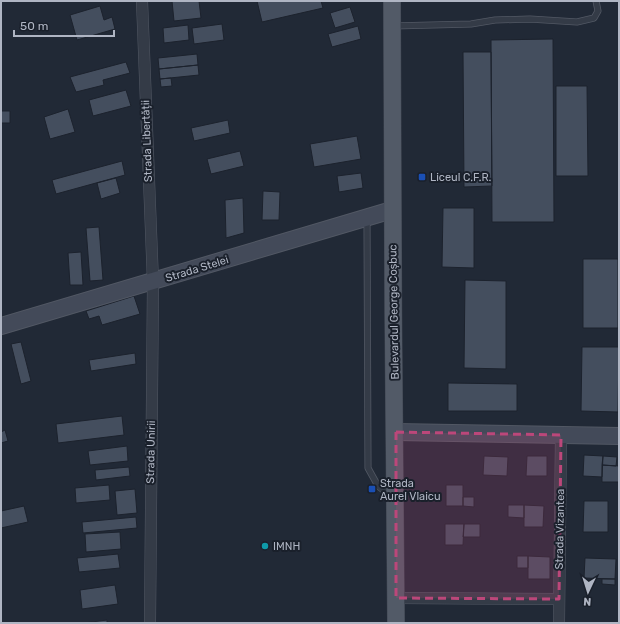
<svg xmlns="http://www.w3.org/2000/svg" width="620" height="624" font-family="Rubik,sans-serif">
	<rect width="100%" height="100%" fill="#212936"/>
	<path fill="#444e5e" stroke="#1c222d" d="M172,1h27l2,17 -27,3z
		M257,1h64l2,7 -61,14z
		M100,6l4,14 8,-3 3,12 -38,11 -7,-25z
		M350,7l5,15 -20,6 -5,-15z
		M222,24l2,16 -30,4 -2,-16z
		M188,25l1,15 -25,3 -1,-15z
		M358,26l3,13 -29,8 -4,-13z
		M553,39l1,183h-62l-1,-182z
		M463,52h28l1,134 -28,1z
		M197,54l1,11 -39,4 -1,-11z
		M126,62l4,11 -27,7 1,5 -28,7 -6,-15z
		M198,65l1,10 -39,4 -1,-10z
		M171,78l1,8 -11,1 -1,-8z
		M556,86h31l1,90h-32z
		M126,90l5,16 -38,10 -4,-16z
		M68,109l7,23 -25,7 -6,-22z
		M1,111h9v12h-9z
		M228,120l2,13 -36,8 -3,-13z
		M357,136l4,23 -47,8 -4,-23z
		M240,151l4,15 -33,8 -4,-15z
		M122,161l3,14 -69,19 -4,-14z
		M361,173l2,15 -24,4 -2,-16z
		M116,178l4,15 -19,6 -4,-16z
		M263,191l17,1 -1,28h-17z
		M243,198l1,35 -18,5 -1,-38z
		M443,208h31v60l-32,-1z
		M99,227l4,53 -13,1 -4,-53z
		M81,252l2,33h-13l-2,-32z
		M583,259h35v69h-35z
		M465,280l41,1v88l-42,-1z
		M134,296l6,18 -38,11 -3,-9 -10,3 -3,-8z
		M21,342l10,39 -10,3 -10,-40z
		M582,347h37l-1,65 -37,-1z
		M135,353l1,11 -45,7 -2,-11z
		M448,383l69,1v27h-69z
		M122,416l2,19 -66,8 -2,-19z
		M5,430l3,11 -7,2v-11z
		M127,446l1,15 -38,4 -2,-14z
		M584,455l19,1 -1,21 -19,-1z
		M484,456l24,1 -1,19 -24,-1z
		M527,456h20v20h-21z
		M603,456l14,1 -1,9 -14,-1z
		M602,465l17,1v16h-17z
		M129,467l1,9 -34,4 -1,-10z
		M109,485l1,15 -34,3 -1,-15z
		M446,485h17v21h-17z
		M135,489l2,24 -20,2 -2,-24z
		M463,497h11v10l-11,-1z
		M584,501h24v31h-25z
		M508,505h16v13l-16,-1z
		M524,505l20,1 -1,21h-19z
		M24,506l4,16 -27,6v-17z
		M136,517l1,11 -54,5 -1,-11z
		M445,524h19l-1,21h-18z
		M464,524h16v13h-17z
		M120,532l1,17 -35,3 -1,-18z
		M118,554l2,14 -41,4 -2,-14z
		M517,556h11v12h-11z
		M528,556l22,1v22h-22z
		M585,558l31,1 -1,20 -31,-1z
		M602,579h13v6l-13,-1z
		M115,585l3,19 -36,5 -2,-19z
		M107,620v3h-23z"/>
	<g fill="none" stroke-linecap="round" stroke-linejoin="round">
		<g stroke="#525864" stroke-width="7">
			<path id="lane" d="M393,26l78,-2 24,-4 35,-1 47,3 17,-4 4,-7 -2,-10
				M367,220l1,248 10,18 13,10"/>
		</g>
		<g stroke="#525864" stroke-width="12">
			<path id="street" d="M142,1l11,281 -3,341
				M396,598l163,1
				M559,623l2,-188"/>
		</g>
		<g stroke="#525864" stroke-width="18">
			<path id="secondary" d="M1,326l391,-116
				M396,432l223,4"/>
		</g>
		<g stroke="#3e4450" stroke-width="18">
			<path id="primary" d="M392,1c0,207 2,415 4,622"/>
		</g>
		<use href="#lane" stroke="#343b47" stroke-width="5.5"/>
		<use href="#street" stroke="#343b47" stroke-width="11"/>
		<use href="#secondary" stroke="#434a59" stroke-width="16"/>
		<use href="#primary" stroke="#525a67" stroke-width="17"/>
	</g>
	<path fill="#bc477a" fill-opacity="0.2" stroke="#bc477a" stroke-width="3" stroke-dasharray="8 5" stroke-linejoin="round" d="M396,432l165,3 -2,164 -163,-1z"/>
	<g fill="#1a4fb4" stroke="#1a202b" stroke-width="1.5">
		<rect x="418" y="173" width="8" height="8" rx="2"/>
		<rect x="368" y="485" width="8" height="8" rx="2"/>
	</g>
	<circle fill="#0f9aa8" stroke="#1a202b" stroke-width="1.5" cx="265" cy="546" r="4"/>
	<g text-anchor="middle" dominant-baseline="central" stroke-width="4" stroke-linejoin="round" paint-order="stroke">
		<g font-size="11" fill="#afb5c3" stroke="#1a202b">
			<text transform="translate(147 141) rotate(-92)">Strada Libertății</text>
			<text transform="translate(197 269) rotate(-17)">Strada Stelei</text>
			<text transform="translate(394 312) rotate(-91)">Bulevardul George Coșbuc</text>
			<text transform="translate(151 452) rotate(-89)">Strada Unirii</text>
			<text transform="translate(560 529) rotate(-89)">Strada Vizantea</text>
		</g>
		<g font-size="11" fill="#afb5c3" stroke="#1a202b" text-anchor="start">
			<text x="430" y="177">Liceul C.F.R.</text>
			<text x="380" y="483">Strada<tspan x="380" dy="13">Aurel Vlaicu</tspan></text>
			<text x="273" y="546">IMNH</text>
		</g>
	</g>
	<rect width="620" height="624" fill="none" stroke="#afb5c3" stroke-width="4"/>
	<g transform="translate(588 592) rotate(184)" stroke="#1a202b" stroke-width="3" paint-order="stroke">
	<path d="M0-3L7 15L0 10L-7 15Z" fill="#afb5c3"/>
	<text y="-6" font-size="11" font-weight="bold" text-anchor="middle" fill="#afb5c3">N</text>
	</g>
	<path d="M14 30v6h100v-6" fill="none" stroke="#afb5c3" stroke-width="2"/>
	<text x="20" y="30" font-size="12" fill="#afb5c3" stroke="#1a202b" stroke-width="3" paint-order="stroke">50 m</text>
</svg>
